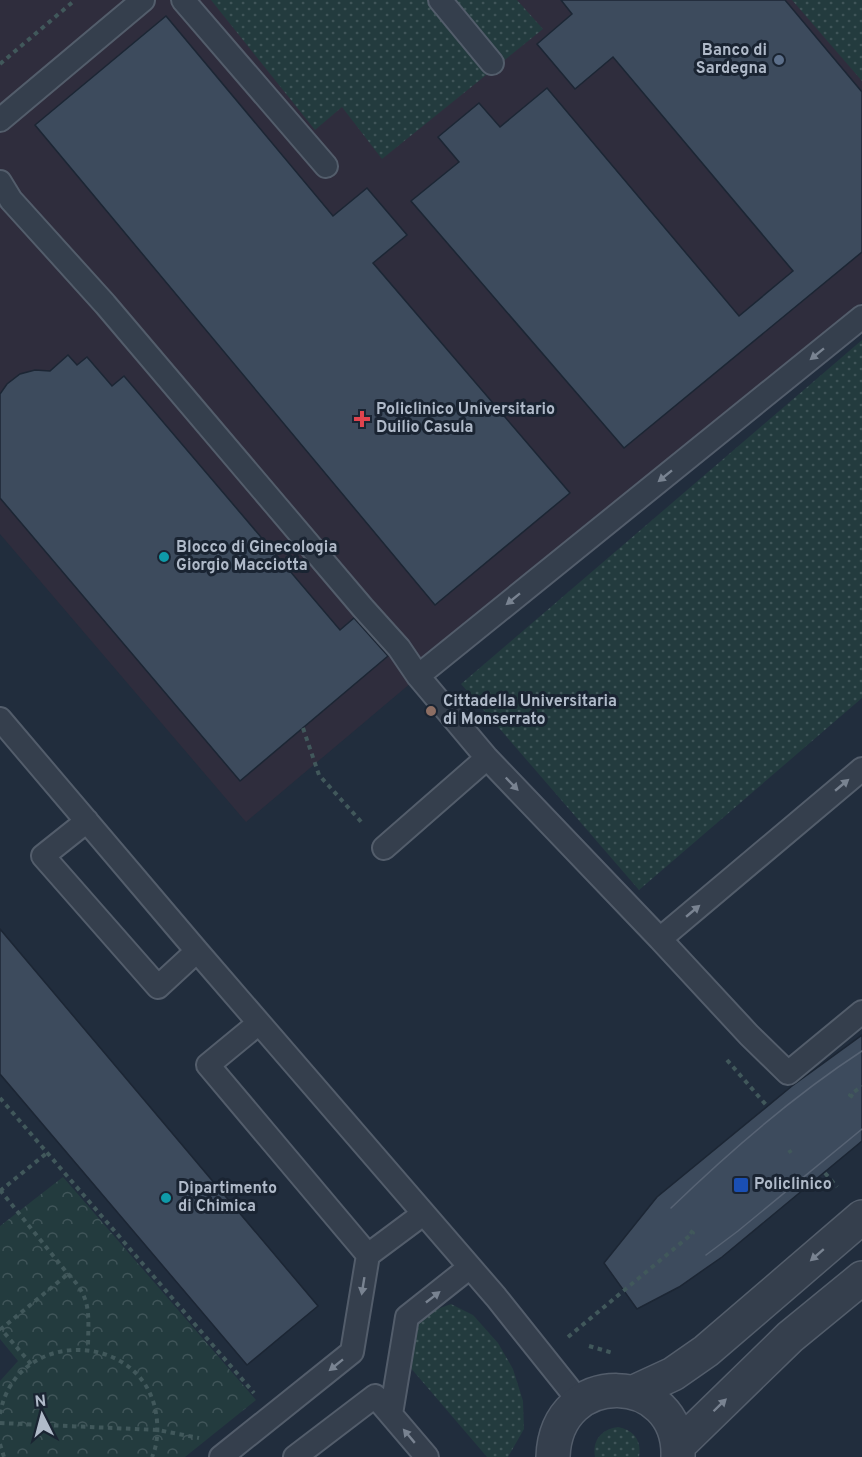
<svg xmlns="http://www.w3.org/2000/svg" width="862" height="1457" font-family="Overpass,sans-serif">
	<defs>
		<pattern id="grass-dots" width="8" height="8" patternUnits="userSpaceOnUse" patternTransform="scale(1.5)"><rect width="8" height="8" fill="#233b3e"/><path d="M2 2h.1M6 6h.1" fill="none" stroke="#405559" stroke-width="1.8" stroke-linecap="round"/></pattern>
		<pattern id="forest-crowns" width="20" height="18" patternUnits="userSpaceOnUse" patternTransform="scale(1.5)"><rect width="20" height="18" fill="#233b3e"/><path d="M2 6a3 3 0 1 1 6 0M12 15a3 3 0 1 1 6 0" fill="none" stroke="#405559"/></pattern>
	</defs>
	<rect width="100%" height="100%" fill="#212d3d"/>
	<path fill="#2f2d3d" d="M0,0h862v303l-616,519 -246,-288z"/>
	<path fill="url(#grass-dots)" d="M211,0h306l26,29 -161,130 -40,-52 -27,23z
		M792,0h70v81z
		M862,340v358l-223,192 -178,-206z
		M451,1304l22,11 25,28 15,26 10,32 1,28 -16,28h-21l-78,-91 3,-34 12,-18z
		M618,1427c16,3 24,14 21,30h-44c-3,-17 7,-28 23,-30z"/>
	<path fill="url(#forest-crowns)" d="M63,1177l193,223 -71,57h-185v-76l18,-20 -18,-22v-113z"/>
	<path fill="#3d4b5d" stroke="#1c2634" stroke-width="1.5" d="M561,0h224l77,92v160l-238,196 -213,-247 48,-39 -21,-25 41,-34 21,24 47,-39 192,228 54,-45 -180,-214 -38,32 -38,-45 35,-30z
		M166,16l167,200 34,-28 40,47 -34,28 197,230 -135,112 -400,-480z
		M68,355l9,10 10,-8 25,29 12,-10 216,254 14,-12 34,38 -148,125 -240,-283v-104l7,-10 13,-10 15,-4 15,1z
		M0,929l318,377 -71,59 -247,-291z
		M862,1035v106l-140,116 -43,30 -42,22 -33,-46 53,-66 135,-111z"/>
	<g fill="none" stroke-linecap="round" stroke-linejoin="round">
		<g stroke="#535d6b" stroke-width="26">
			<path id="lane" d="M183,0l143,166
				M440,0l52,63
				M0,120l143,-120
				M0,182l11,18 94,104 258,304 36,40 19,28 69,82 173,181 202,-170
				M418,676l444,-359
				M0,719l197,232 299,346 83,104
				M87,821l-44,35 115,131 39,-36
				M384,848l103,-90
				M660,939l89,96 39,38 74,-61
				M259,1023l-51,42 160,190
				M391,1414l16,-97 63,-50
				M221,1457l131,-105 16,-97 55,-41
				M295,1457l80,-61 52,61"/>
		</g>
		<g stroke="#535d6b" stroke-width="36">
			<path id="street" d="M634,1392l39,-18 33,-23 156,-134
				M678,1446l112,-109 72,-59
				M553,1457c3,-91 128,-86 125,0"/>
		</g>
		<path stroke="#41585b" stroke-width="4" stroke-dasharray="4.5 4.5" stroke-linecap="butt" d="M0,64l75,-64
			M303,728l16,47 45,50
			M727,1060l40,46
			M853,1097l-3,-2 12,-9
			M0,1098l254,295
			M789,1150l2,3
			M825,1173l12,14
			M0,1190l68,84c25,25 20,42 20,75
			M0,1191l48,-39
			M568,1337l125,-104 -3,-2
			M589,1346l24,7
			M31,1364l-30,-35 67,-55
			M0,1414c16,-90 150,-83 157,7 1,12 0,25 -5,36
			M0,1423l158,7 41,8
			M0,1444l4,13"/>
		<use href="#lane" stroke="#353f4d" stroke-width="22"/>
		<use href="#street" stroke="#353f4d" stroke-width="33"/>
		<path stroke="#576374" stroke-width="1.5" d="M671,1208c57,-55 125,-114 191,-157
			M706,1255l32,-24 124,-102"/>
	</g>
	<defs><path id="oneway-solid" d="M-6-.8H1V-3.2L6.5 0L1 3.2V.8H-6Z" transform="scale(1.5)"/></defs>
	<g fill="#798391">
		<use href="#oneway-solid" transform="translate(817 354) rotate(141)"/>
		<use href="#oneway-solid" transform="translate(665 476) rotate(141)"/>
		<use href="#oneway-solid" transform="translate(513 599) rotate(141)"/>
		<use href="#oneway-solid" transform="translate(512 784) rotate(46)"/>
		<use href="#oneway-solid" transform="translate(842 785) rotate(-40)"/>
		<use href="#oneway-solid" transform="translate(693 911) rotate(-40)"/>
		<use href="#oneway-solid" transform="translate(817 1255) rotate(139)"/>
		<use href="#oneway-solid" transform="translate(363 1286) rotate(99)"/>
		<use href="#oneway-solid" transform="translate(433 1297) rotate(-38)"/>
		<use href="#oneway-solid" transform="translate(336 1365) rotate(141)"/>
		<use href="#oneway-solid" transform="translate(720 1405) rotate(-44)"/>
		<use href="#oneway-solid" transform="translate(409 1436) rotate(-130)"/>
	</g>
	<circle fill="#5c6f8a" stroke="#1a2432" stroke-width="2" cx="779" cy="60" r="6"/>
	<path fill="#e0444e" stroke="#1a2432" stroke-width="2" d="M359 410h6v6h6v6h-6v6h-6v-6h-6v-6h6z"/>
	<g fill="#0f9aa8" stroke="#1a2432" stroke-width="2">
		<circle cx="164" cy="557" r="6"/>
		<circle cx="166" cy="1198" r="6"/>
	</g>
	<circle fill="#8d6e63" stroke="#1a2432" stroke-width="2" cx="431" cy="711" r="6"/>
	<rect fill="#1a4fb4" stroke="#1a2432" stroke-width="2" x="733" y="1177" width="16" height="16" rx="3"/>
	<g text-anchor="middle" dominant-baseline="central" stroke-width="6" stroke-linejoin="round" paint-order="stroke">
		<g font-size="16" font-weight="bold" fill="#b0bac9" stroke="#1a2432" text-anchor="start">
			<text x="767" y="51" text-anchor="end">Banco di<tspan x="767" dy="18">Sardegna</tspan></text>
			<text x="376" y="410">Policlinico Universitario<tspan x="376" dy="18">Duilio Casula</tspan></text>
			<text x="176" y="548">Blocco di Ginecologia<tspan x="176" dy="18">Giorgio Macciotta</tspan></text>
			<text x="443" y="702">Cittadella Universitaria<tspan x="443" dy="18">di Monserrato</tspan></text>
			<text x="754" y="1185">Policlinico</text>
			<text x="178" y="1189">Dipartimento<tspan x="178" dy="18">di Chimica</tspan></text>
		</g>
	</g>
	<g transform="translate(42 1415) rotate(354)" stroke="#1a2432" stroke-width="4.5" paint-order="stroke">
	<path d="M0-4.5L10 22L0 15L-10 22Z" fill="#b0bac9"/>
	<text y="-9" font-size="16" font-weight="bold" text-anchor="middle" fill="#b0bac9">N</text>
	</g>
</svg>
